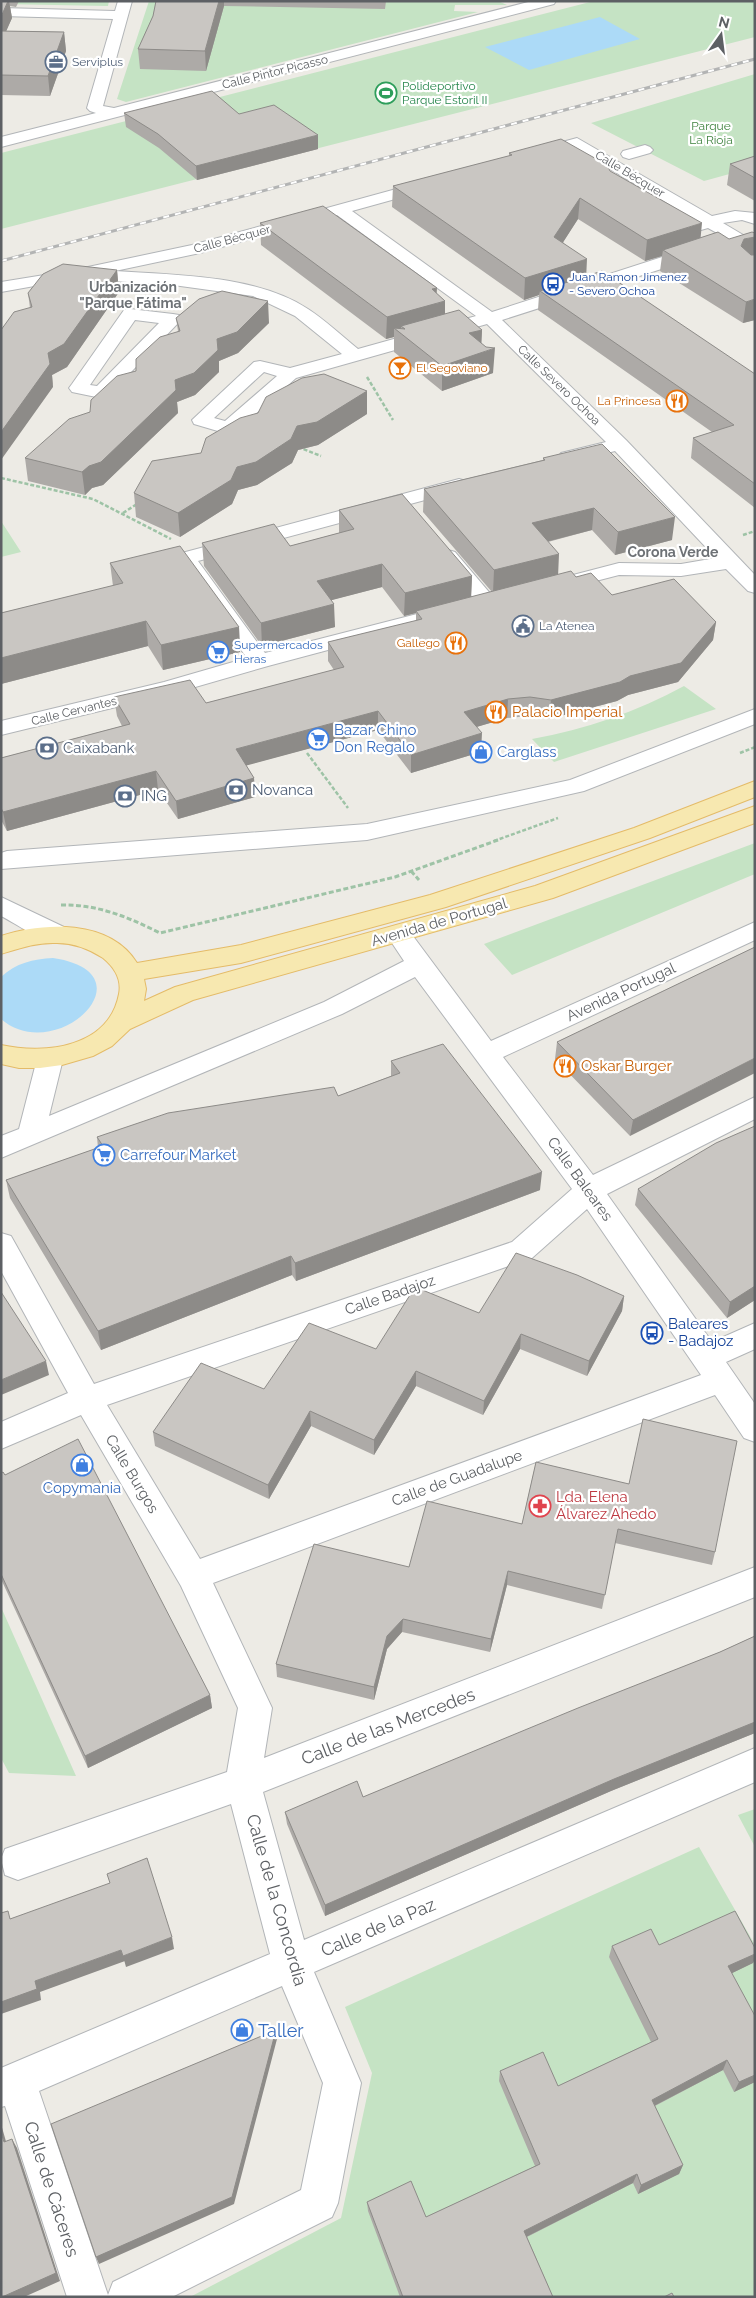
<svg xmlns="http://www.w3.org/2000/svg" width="756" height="2298" font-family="Raleway,sans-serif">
	<rect width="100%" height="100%" fill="#edebe5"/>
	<path fill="#c5e3c4" d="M1,1h108l-1,5 -107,-2z
		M149,1h349l9,4h-52l-1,6 24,1 -352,90 -9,-3z
		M594,1h161v36l-754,192v-76z
		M755,74v93l-51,14 -113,-58z
		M1,521l20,31 -20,5z
		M684,686l32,23 -162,53 -22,-23c54,-10 105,-27 152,-53z
		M755,843v31l-243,101 -28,-31z
		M1,1607l75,169 -67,-3 -8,-15z
		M755,1809v38l-17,-32z
		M699,1847l56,98v352h-565l151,-79 31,-145 -27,-66z"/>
	<path fill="#acdaf7" d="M600,17l40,22 -111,31 -44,-23z
		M53,958c101,15 3,109 -52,61v-42c15,-14 32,-18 52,-19z"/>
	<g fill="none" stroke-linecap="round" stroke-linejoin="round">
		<g stroke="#b2b5b8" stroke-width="2">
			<path id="minor" d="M118,1h14l-29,105 11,2 418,-107h24l-2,3 -553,143v-10l95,-24 -6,-2 -3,-3 26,-89 -112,-3v-8l114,3z
				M577,138l135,78 23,-5 20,2v11l-13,-4 -19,3 32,19v12l-47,-26 -7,2 -6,-2 -2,-3 4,-4 -122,-73 -40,11 -6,-2 -2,-3 2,-3z
				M645,145l5,2 3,3 -3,3 -21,6 -6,-2 -2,-3 2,-3z
				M429,180l6,2 2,3 -2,3 -83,23 140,101 198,-64h12l2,4 -2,4 -200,64 124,120 129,135v18l-7,-2 -22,-22 -45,7 -62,-1 -62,16 -7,-2 -3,-4 3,-4 69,-18 62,1 35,-6 -101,-107 -47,12 -7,-2 -3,-4 3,-4 45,-11 -119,-118 -191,54 -61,54 -7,2 -34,-10 -2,-4 62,-58 6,-1 30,7 52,-14 -47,-38 -42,-20 -80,-11 -60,-4 -6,-1 -3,-4 3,-3 -106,19v-10l68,-11 123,-26zM337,215l139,101 -118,33c-16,-13 -33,-29 -50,-40 -51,-34 -133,-34 -193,-38l85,-18zM264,372l13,4 -52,45 -11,-3z
				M130,309l43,5 6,1 3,4 -74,77 -7,2 -29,-6 -3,-4 3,-4 52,-74zM135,320l24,3 -62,63 -7,-1z
				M459,479l7,2 3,4 -3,4 -268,72 67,92 187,-48 7,2 4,4 -4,4 -191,51 -90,26 -177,43v-14l163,-39 83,-24 -72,-100 3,-4z
				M448,550l7,2 39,46 3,4 -3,4 -7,2 -7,-2 -39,-46 -3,-4 3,-4z
				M755,709v15l-171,67 -217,49 -366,29v-16l6,-2 360,-27 203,-44z
				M1,897l65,31 3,6 -3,6c-21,6 -47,-15 -65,-24z
				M755,922v18l-252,117 90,118 162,-78v22l-148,75 105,148 43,-19v26l-29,13 29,42v38l-11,-4 -29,-43 -502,188 59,125 -8,50 491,-191v30l-492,195 41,148 451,-192v34l-441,190 47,111 -23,120 -6,14 -160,80h-105l-62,-191 -4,1v-39l269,-114 -39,-150 -213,76 -13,-5 -4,-16 4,-10 222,-77 11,-64 -57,-122 -100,-171 -80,34v-27l67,-29 -67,-122v-38l10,3 83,148 418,-142 60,-53 -157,-212 -73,37 -341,144v-22l18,-7 18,-70 4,-7 9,-3 9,3 4,7 -14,57 275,-114 80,-41 -18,-27 3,-6 9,-3 9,3 84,113zM587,1209l114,166 -501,184 -93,-154 425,-147zM282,1986l41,97 -22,107 -188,92 -5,13 -69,-204z"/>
		</g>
		<g stroke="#e4bb68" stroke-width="2">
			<path id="major" d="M755,781v16l-105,41 -204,69 -205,56 -97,16 2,10 -2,12 31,-14 360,-101 220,-80v17l-202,75 -360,102 -63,29 -18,17 -19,10 -31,9 -22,3h-21l-18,-4v-19c45,10 108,2 118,-51 3,-15 -5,-27 -16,-36 -14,-9 -29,-15 -46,-15 -20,-1 -37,5 -56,11v-18c42,-14 109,-17 136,27l104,-18 189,-50 204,-67z"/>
		</g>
		<path stroke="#9ec3a6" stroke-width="2.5" stroke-dasharray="4 2" stroke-linecap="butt" d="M367,377l26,43
			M298,447l23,9
			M1,478l92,21 78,40
			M123,513l14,-9
			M743,535l12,-4
			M307,753l41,55
			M740,753l15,-6
			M494,841l64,-23"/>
		<path stroke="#9ec3a6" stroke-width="3" stroke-dasharray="5 2.5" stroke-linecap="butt" d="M411,871l8,9
			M61,905c36,-1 67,12 99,28l235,-56 103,-37"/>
		<use href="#minor" fill="#fff" fill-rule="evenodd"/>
		<use href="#major" fill="#f7e8b0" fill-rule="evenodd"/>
		<g stroke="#b3b4b4" stroke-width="3">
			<path id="rail" d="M1,261l754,-202"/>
		</g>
		<use href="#rail" stroke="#fff" stroke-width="2" stroke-dasharray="6" stroke-linecap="butt"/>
	</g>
	<path fill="#adaaa7" d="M1,1h18l-3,6 -6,-1 2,12 -6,13 58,1 2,19 -16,45 -49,-1z
		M156,1h230l-1,8 -161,-3 -18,65 -66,-2 -2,-20 15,-33z
		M124,113l115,1 79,35 -121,31 -38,-32 -33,-21z
		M509,153l101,18 91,67 17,-6 37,88 -12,3 -83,-52 2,-15 -17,5 -67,-42 -15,23 23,34 169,98v134l-64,-50 2,-20 19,-6 -174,-122 1,-15 -15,5 -132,-93 1,-21 116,-30z
		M755,156v45l-28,-16 3,-21z
		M260,223l177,71 8,7v13l37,16 -1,13 12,30 -51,18 -48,-39v-15l-8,2 -125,-94z
		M117,270l2,22 -52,75 -15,8 1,12 -23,-79 -2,-15z
		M176,318l93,5 -31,30 -19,8v11l-24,23 -18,7 1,11 -75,72 -11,3 -7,7 -57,-14 -3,-23 65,-46 46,-41 42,-40z
		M367,414l-49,31 -20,5 -6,13 -35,22 -19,5 -6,14 -52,33 -44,-20 -2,-24 67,-40z
		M543,458l129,82 -57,15 -23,-25 -44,12 10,33 18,2 36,18 104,27 -3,18 -35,42 -50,13 -11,6 -68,18 -20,-3 -22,2 -31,9 5,25 -70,21 -33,-43 -132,35 8,13 1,19 -77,22 -20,-29 -151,41 -6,-11v-62l121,-32 -5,-10 -3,-19 92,6 128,-33 -6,-9v-19l88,-21v-8l-12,3 -22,-29 -51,13 4,27 -73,19 -58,-80 -2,-23 88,3 49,-13v-23l133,66 -1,21 21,-5 -69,-80 1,-23 119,-29z
		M110,563l129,64 1,25 -77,18 -15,-24 -147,38v-71l112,-27z
		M755,947l-125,189 -75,-77 2,-17z
		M391,1061l149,129 -244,91 -4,-6 -191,75 -91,-152 -4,-18 92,-32 -1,-11 241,-41 53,-20z
		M755,1126v174l-28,18 -92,-113 3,-16z
		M624,1296l-2,15 -35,65 -67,-27 -37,66 -67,-29 -42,69 -63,-29 -42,73 -114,-53 -2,-14 111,-43 215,-76z
		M536,1462l179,90 -3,13 -97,-22 -13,66 -95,-24 -17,67 -88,-20 -15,17 -13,51 -97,-23 -1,-13 133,-97 113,-43z
		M1,1473l4,2 205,220 2,13 -124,60 -87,-189z
		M755,1636v97l-144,58 -286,125 -38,-92 -2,-12 78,-15 357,-145z
		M659,1945l96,3v11l-2,4 -21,10 23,109 -21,10 -11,-22 -68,36 28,59 -4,9 -41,20 -5,-11 -106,54 26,60h-153l-32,-86 -1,-9 59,15 109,-51 -36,-85 1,-10 58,15 93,-44 -42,-85 3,-11z"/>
	<path fill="#8d8b88" d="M8,1h1l3,17 -11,25v-26z
		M219,1h5v5l-18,65 -1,-20z
		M64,32l2,19 -16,45 -2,-20z
		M318,135v14l-121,31 -1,-14z
		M580,198l-2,21 -25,39 1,-21z
		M702,223l-2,21 -37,6 -1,6 -17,5 2,-21z
		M755,237v21l-17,9 3,-21 3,-7z
		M587,259l-1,21 -46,11 -1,4 -15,5 1,-22z
		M117,270l2,22 -52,75 -15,8 1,12 -52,73v-28l47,-79z
		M437,288l-1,16 9,-3v22l-40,6 -4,-3v8l-7,-6v9l-8,2 1,-22 45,-28z
		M755,299v21l-12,3 3,-21z
		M268,301l1,22 -31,30 -19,8v11l-24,23 -18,7 1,11 -75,72 -11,3 -7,7 -3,-23 135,-133z
		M482,330l-1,23 14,-5 -2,25 -51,18v-25l27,-33z
		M367,391v23l-49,31 -20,5 -6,13 -35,22 -19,5 -6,14 -52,33 -2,-24 59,-46 60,-41z
		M594,508l-2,22 -62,16 2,-23z
		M675,517l-3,23 -57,15 3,-23z
		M559,554l-1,23 -65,16 1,-23z
		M382,564v23l-65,17v-23z
		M472,576l-1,23 -55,12v2l-12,3 1,-23z
		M334,604l1,23 -73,19 -1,-23z
		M146,621l2,25 -147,38v-26z
		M716,622l-3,18 -35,42 -50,13 -11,6 -68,18 2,-19z
		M239,627l1,25 -77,18 -2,-25z
		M508,699l-1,19 -44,13 1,-19z
		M378,711v19l-141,38 -1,-19z
		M482,733l-1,19 -70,21v-18z
		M156,771l2,19 -151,41 -4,-19z
		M254,778l1,19 -77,22 -2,-18z
		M755,1058v15l-125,63 3,-16z
		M542,1172l-2,18 -244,91 -1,-18z
		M291,1256l1,19 -191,75 -3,-19z
		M755,1286v14l-28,18 3,-16z
		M624,1296l-2,15 -35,65 2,-15z
		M521,1334l-1,15 -37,66 1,-14z
		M46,1361l3,14 -48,20v-15z
		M416,1371v15l-42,69v-15z
		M310,1411l1,15 -42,73 -1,-14z
		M508,1571l-1,14 -17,67 1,-13z
		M403,1619l-1,13 -15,17 -13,51v-13l13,-51z
		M210,1695l2,13 -124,60 -3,-12z
		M755,1722v11l-144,58 -286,125v-11l289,-126z
		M172,1937l2,12 -48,18 -3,-11z
		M121,1950l4,11 -85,31 1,8 -40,14v-12l34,-21z
		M755,1954v5l-2,4 -29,14 4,-11z
		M276,2030l1,9 -43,165 -135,60 -3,-7z
		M727,2060l-4,10 -75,39 4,-9z
		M755,2075v7l-21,10 5,-10z
		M1,2124l8,28 -5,-10 -3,-10z
		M12,2139l5,9 43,133 -36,16h-22z
		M683,2165l-4,9 -41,20 3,-9z
		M637,2174l-4,9 -111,56 2,-8z"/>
	<path fill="#c9c6c2" stroke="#8d8b88" d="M1,1h7l-7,16z
		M156,1h63l-14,50 -67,-2 15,-33z
		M1,31l63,1 -16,44 -47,-1z
		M212,91l27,23 35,-9 44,30 -122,31 -38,-32 -34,-21z
		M561,139l46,26 3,6 92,52 -55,17 -67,-42 -26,39 33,22 -62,19 -132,-92 119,-31 -3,-2z
		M755,156v22l-25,-14z
		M323,206l114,82 -5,1 13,12 -58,16 -127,-94z
		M718,232l11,7 23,-7 3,1v4l-11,2 -3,7 10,9h4v44l-9,3 -83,-52z
		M63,264l54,6 -53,74 -16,9 2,11 -49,68v-102l13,-18 18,-5 -4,-14 15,-19z
		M602,271l153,103v110l-62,-46 41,-13 -194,-134z
		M222,291l46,10 -31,31 -20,7 1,11 -24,23 -19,7 1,10 -75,72 -12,4 -7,6 -57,-14 44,-39 21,-7 1,-12 26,-24 19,-5v-12l24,-22 20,-6 -4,-13 23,-19z
		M459,310l23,20 -13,3 17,14 9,1 -53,18 -48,-38 11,1 -4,-3z
		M324,374l43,17 -50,31 -20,4 -6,13 -35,23 -19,5 -6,13 -53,33 -44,-20 18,-32 49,-8 5,-15 34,-20 18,-5 8,-16 36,-19z
		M602,444l73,73 -57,15 -24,-24 -62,15 27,31 -65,16 -70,-81 121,-29 -2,-2z
		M402,494l70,82 -67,17 -23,-29 -65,17 17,23 -73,19 -59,-80 72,-19 16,22 64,-17 -15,-19z
		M180,546l59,81 -78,18 -15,-24 -145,37v-45l122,-30 -13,-20z
		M571,571l5,6 15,-4 21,22 62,-16 42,43 -35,41 -51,13 -10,6 -69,18 -21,-3 -22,2 -44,13 18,21 -71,22 -33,-44 -142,38 18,29 -78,23 -20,-30 -153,41 -2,-4v-50l129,-34 -16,-27 76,-17 16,23 138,-36 -16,-25 94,-23 -6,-8z
		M755,947v111l-122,62 -76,-78z
		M443,1044l99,128 -247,91 -4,-7 -193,75 -92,-151 97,-34 -6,-9 71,-24 166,-26 4,9 62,-23 -9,-12z
		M755,1126v160l-25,16 -92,-113 78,-46z
		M516,1253l61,22 47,21 -35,65 -68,-27 -37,67 -68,-30 -42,69 -64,-29 -42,74 -115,-53 48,-69 63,26 45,-66 67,26 39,-62 64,26z
		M1,1292l45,69 -45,19z
		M643,1419l94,22 -22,111 -97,-23 -13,66 -97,-24 -17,68 -88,-20 -16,17 -13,51 -98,-23 38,-120 95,23 18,-66 95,23 14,-62 93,22z
		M78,1439l132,256 -125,61 -84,-182v-101l2,-1 2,3z
		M755,1636v86l-141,57 -289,126 -40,-93 72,-31 6,16 215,-89 142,-56z
		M147,1858l25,79 -49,19 -2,-6 -86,31 2,8 -36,13v-89l7,-2 2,8 100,-36 -3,-9z
		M735,1911l20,37v6l-27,12 27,50v59l-16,7 -12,-22 -75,40 31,65 -42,20 -4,-11 -113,57 29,66h-150l-36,-95 44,-21 15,36 114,-53 -40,-93 43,-19 15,34 100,-47 -46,-93 39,-17 8,16z
		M276,2030l-44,167 -136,60 -45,-133z
		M1,2132l3,10 8,-3 44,134 -54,24h-1z
		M672,2293l2,4h-10z"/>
	<defs>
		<g id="office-ring" transform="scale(1.125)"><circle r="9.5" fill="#fff" stroke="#5c6f8a" stroke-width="1.5"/><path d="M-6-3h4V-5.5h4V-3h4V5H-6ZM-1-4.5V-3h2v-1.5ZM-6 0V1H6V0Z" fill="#5c6f8a"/></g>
		<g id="stadium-ring" transform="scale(1.125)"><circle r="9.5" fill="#fff" stroke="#2e9e5b" stroke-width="1.5"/><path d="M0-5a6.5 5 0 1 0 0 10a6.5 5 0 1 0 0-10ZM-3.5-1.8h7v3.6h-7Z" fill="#2e9e5b"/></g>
		<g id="bus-ring" transform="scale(1.125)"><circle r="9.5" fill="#fff" stroke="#1a4fb4" stroke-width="1.5"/><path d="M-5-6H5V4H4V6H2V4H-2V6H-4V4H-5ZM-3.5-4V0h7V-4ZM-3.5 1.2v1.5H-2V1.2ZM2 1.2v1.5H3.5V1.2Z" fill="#1a4fb4"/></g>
		<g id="bar-ring" transform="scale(1.125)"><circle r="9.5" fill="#fff" stroke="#e8710a" stroke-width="1.5"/><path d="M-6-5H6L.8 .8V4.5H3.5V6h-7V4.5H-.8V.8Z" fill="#e8710a"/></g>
		<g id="restaurant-ring" transform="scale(1.125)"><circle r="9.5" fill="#fff" stroke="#e8710a" stroke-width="1.5"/><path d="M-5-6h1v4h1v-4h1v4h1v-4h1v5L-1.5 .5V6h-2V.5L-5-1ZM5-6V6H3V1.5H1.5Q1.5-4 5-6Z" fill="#e8710a"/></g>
		<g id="civic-ring" transform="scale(1.125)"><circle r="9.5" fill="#fff" stroke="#5c6f8a" stroke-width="1.5"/><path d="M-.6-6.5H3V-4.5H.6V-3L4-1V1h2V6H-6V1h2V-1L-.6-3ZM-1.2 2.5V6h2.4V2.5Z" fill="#5c6f8a"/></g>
		<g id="supermarket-ring" transform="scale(1.125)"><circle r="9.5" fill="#fff" stroke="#3f7fe0" stroke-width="1.5"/><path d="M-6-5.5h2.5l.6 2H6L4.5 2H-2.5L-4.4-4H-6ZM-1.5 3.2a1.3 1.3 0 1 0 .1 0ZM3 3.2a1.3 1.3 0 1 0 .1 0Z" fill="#3f7fe0"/></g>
		<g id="bank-ring" transform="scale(1.125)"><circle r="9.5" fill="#fff" stroke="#5c6f8a" stroke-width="1.5"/><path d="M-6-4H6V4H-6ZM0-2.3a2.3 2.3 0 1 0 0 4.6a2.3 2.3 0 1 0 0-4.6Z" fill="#5c6f8a"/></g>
		<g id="shop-ring" transform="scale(1.125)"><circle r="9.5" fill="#fff" stroke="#3f7fe0" stroke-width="1.5"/><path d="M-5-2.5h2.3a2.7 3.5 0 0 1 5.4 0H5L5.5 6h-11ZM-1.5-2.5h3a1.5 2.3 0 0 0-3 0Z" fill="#3f7fe0"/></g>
		<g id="pharmacy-ring" transform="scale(1.125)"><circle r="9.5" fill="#fff" stroke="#e0444e" stroke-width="1.5"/><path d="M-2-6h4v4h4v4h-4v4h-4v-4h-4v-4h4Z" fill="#e0444e"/></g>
	</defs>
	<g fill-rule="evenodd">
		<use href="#office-ring" x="56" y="62"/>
		<use href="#stadium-ring" x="386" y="93"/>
		<use href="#bus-ring" x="553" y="284"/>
		<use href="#bar-ring" x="400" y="368"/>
		<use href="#restaurant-ring" x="677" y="401"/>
		<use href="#civic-ring" x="523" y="626"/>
		<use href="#restaurant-ring" x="456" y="643"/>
		<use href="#supermarket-ring" x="218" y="652"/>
		<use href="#restaurant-ring" x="496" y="712"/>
		<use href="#supermarket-ring" x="318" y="739"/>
		<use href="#bank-ring" x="47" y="748"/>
		<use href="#shop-ring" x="481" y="752"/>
		<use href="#bank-ring" x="236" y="790"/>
		<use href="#bank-ring" x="125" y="796"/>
		<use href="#restaurant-ring" x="565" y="1066"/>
		<use href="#supermarket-ring" x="104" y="1155"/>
		<use href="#bus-ring" x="652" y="1333"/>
		<use href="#shop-ring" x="82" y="1465"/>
		<use href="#pharmacy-ring" x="540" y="1506"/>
		<use href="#shop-ring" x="242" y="2030"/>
	</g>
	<g text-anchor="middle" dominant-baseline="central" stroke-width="4.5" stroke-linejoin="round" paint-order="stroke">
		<g font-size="12" fill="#4e5e75" stroke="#fff" text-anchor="start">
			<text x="72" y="62">Serviplus</text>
			<text x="539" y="626">La Atenea</text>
		</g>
		<g font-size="12" fill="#5d6064" stroke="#fff">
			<text transform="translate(275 72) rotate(-14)">Calle Pintor Picasso</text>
			<text transform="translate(630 174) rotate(31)">Calle Bécquer</text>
			<text transform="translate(232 239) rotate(-15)">Calle Bécquer</text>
			<text transform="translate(559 385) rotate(44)">Calle Severo Ochoa</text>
			<text transform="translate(74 711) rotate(-14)">Calle Cervantes</text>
		</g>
		<g font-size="12" fill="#27864d" stroke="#fff" text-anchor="start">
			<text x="402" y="86">Polideportivo<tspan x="402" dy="14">Parque Estoril II</tspan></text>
		</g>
		<g font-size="12" fill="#3e823e" stroke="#fff">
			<text x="711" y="126">Parque<tspan x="711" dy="14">La Rioja</tspan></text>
		</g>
		<g font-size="12" fill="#164399" stroke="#fff" text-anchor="start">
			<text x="569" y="277">Juan Ramon Jimenez<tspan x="569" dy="14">- Severo Ochoa</tspan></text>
		</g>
		<g font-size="12" fill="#c56008" stroke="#fff" text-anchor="end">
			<text x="416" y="368" text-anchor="start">El Segoviano</text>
			<text x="661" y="401">La Princesa</text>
			<text x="440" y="643">Gallego</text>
		</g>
		<g font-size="12" fill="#366cbe" stroke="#fff" text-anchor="start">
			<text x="234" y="645">Supermercados<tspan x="234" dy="14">Heras</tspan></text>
		</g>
		<g font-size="14" font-weight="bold" fill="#6e7276" stroke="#fff">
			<text x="133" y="287">Urbanización<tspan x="133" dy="16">"Parque Fátima"</tspan></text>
			<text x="673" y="552">Corona Verde</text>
		</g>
		<g font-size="15" fill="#c56008" stroke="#fff" text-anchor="start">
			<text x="512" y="712">Palacio Imperial</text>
			<text x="581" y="1066">Oskar Burger</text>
		</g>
		<g font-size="15" fill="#366cbe" stroke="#fff" text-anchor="start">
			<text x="334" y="730">Bazar Chino<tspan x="334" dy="17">Don Regalo</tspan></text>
			<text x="497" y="752">Carglass</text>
			<text x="120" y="1155">Carrefour Market</text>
			<text x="82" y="1488" text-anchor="middle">Copymania</text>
		</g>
		<g font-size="15" fill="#4e5e75" stroke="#fff" text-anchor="start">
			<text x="63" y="748">Caixabank</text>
			<text x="252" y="790">Novanca</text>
			<text x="141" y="796">ING</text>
		</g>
		<g font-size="15" fill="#5d6064" stroke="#fff">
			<text transform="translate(439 922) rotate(-16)">Avenida de Portugal</text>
			<text transform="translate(621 992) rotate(-25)">Avenida Portugal</text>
			<text transform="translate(580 1179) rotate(54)">Calle Baleares</text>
			<text transform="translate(390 1295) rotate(-19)">Calle Badajoz</text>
			<text transform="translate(132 1474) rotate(59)">Calle Burgos</text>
			<text transform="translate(457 1478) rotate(-20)">Calle de Guadalupe</text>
		</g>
		<g font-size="15" fill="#164399" stroke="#fff" text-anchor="start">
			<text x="668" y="1324">Baleares<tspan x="668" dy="17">- Badajoz</tspan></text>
		</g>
		<g font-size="15" fill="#be3a42" stroke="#fff" text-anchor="start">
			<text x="556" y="1497">Lda. Elena<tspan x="556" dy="17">Álvarez Ahedo</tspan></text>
		</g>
		<g font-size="18" fill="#5d6064" stroke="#fff">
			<text transform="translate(388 1726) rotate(-21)">Calle de las Mercedes</text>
			<text transform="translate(277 1900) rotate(74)">Calle de la Concordia</text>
			<text transform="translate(378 1927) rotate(-23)">Calle de la Paz</text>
			<text transform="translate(52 2189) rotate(72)">Calle de Cáceres</text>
		</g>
		<g font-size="18" fill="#366cbe" stroke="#fff" text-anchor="start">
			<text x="258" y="2030">Taller</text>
		</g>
	</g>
	<rect width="756" height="2298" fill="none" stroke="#5d6064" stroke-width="5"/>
	<g transform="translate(721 35) rotate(14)" stroke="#ffffff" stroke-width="4" paint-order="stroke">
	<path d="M0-4L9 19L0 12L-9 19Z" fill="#5d6064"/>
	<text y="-8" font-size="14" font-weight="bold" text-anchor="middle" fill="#5d6064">N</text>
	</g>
</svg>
